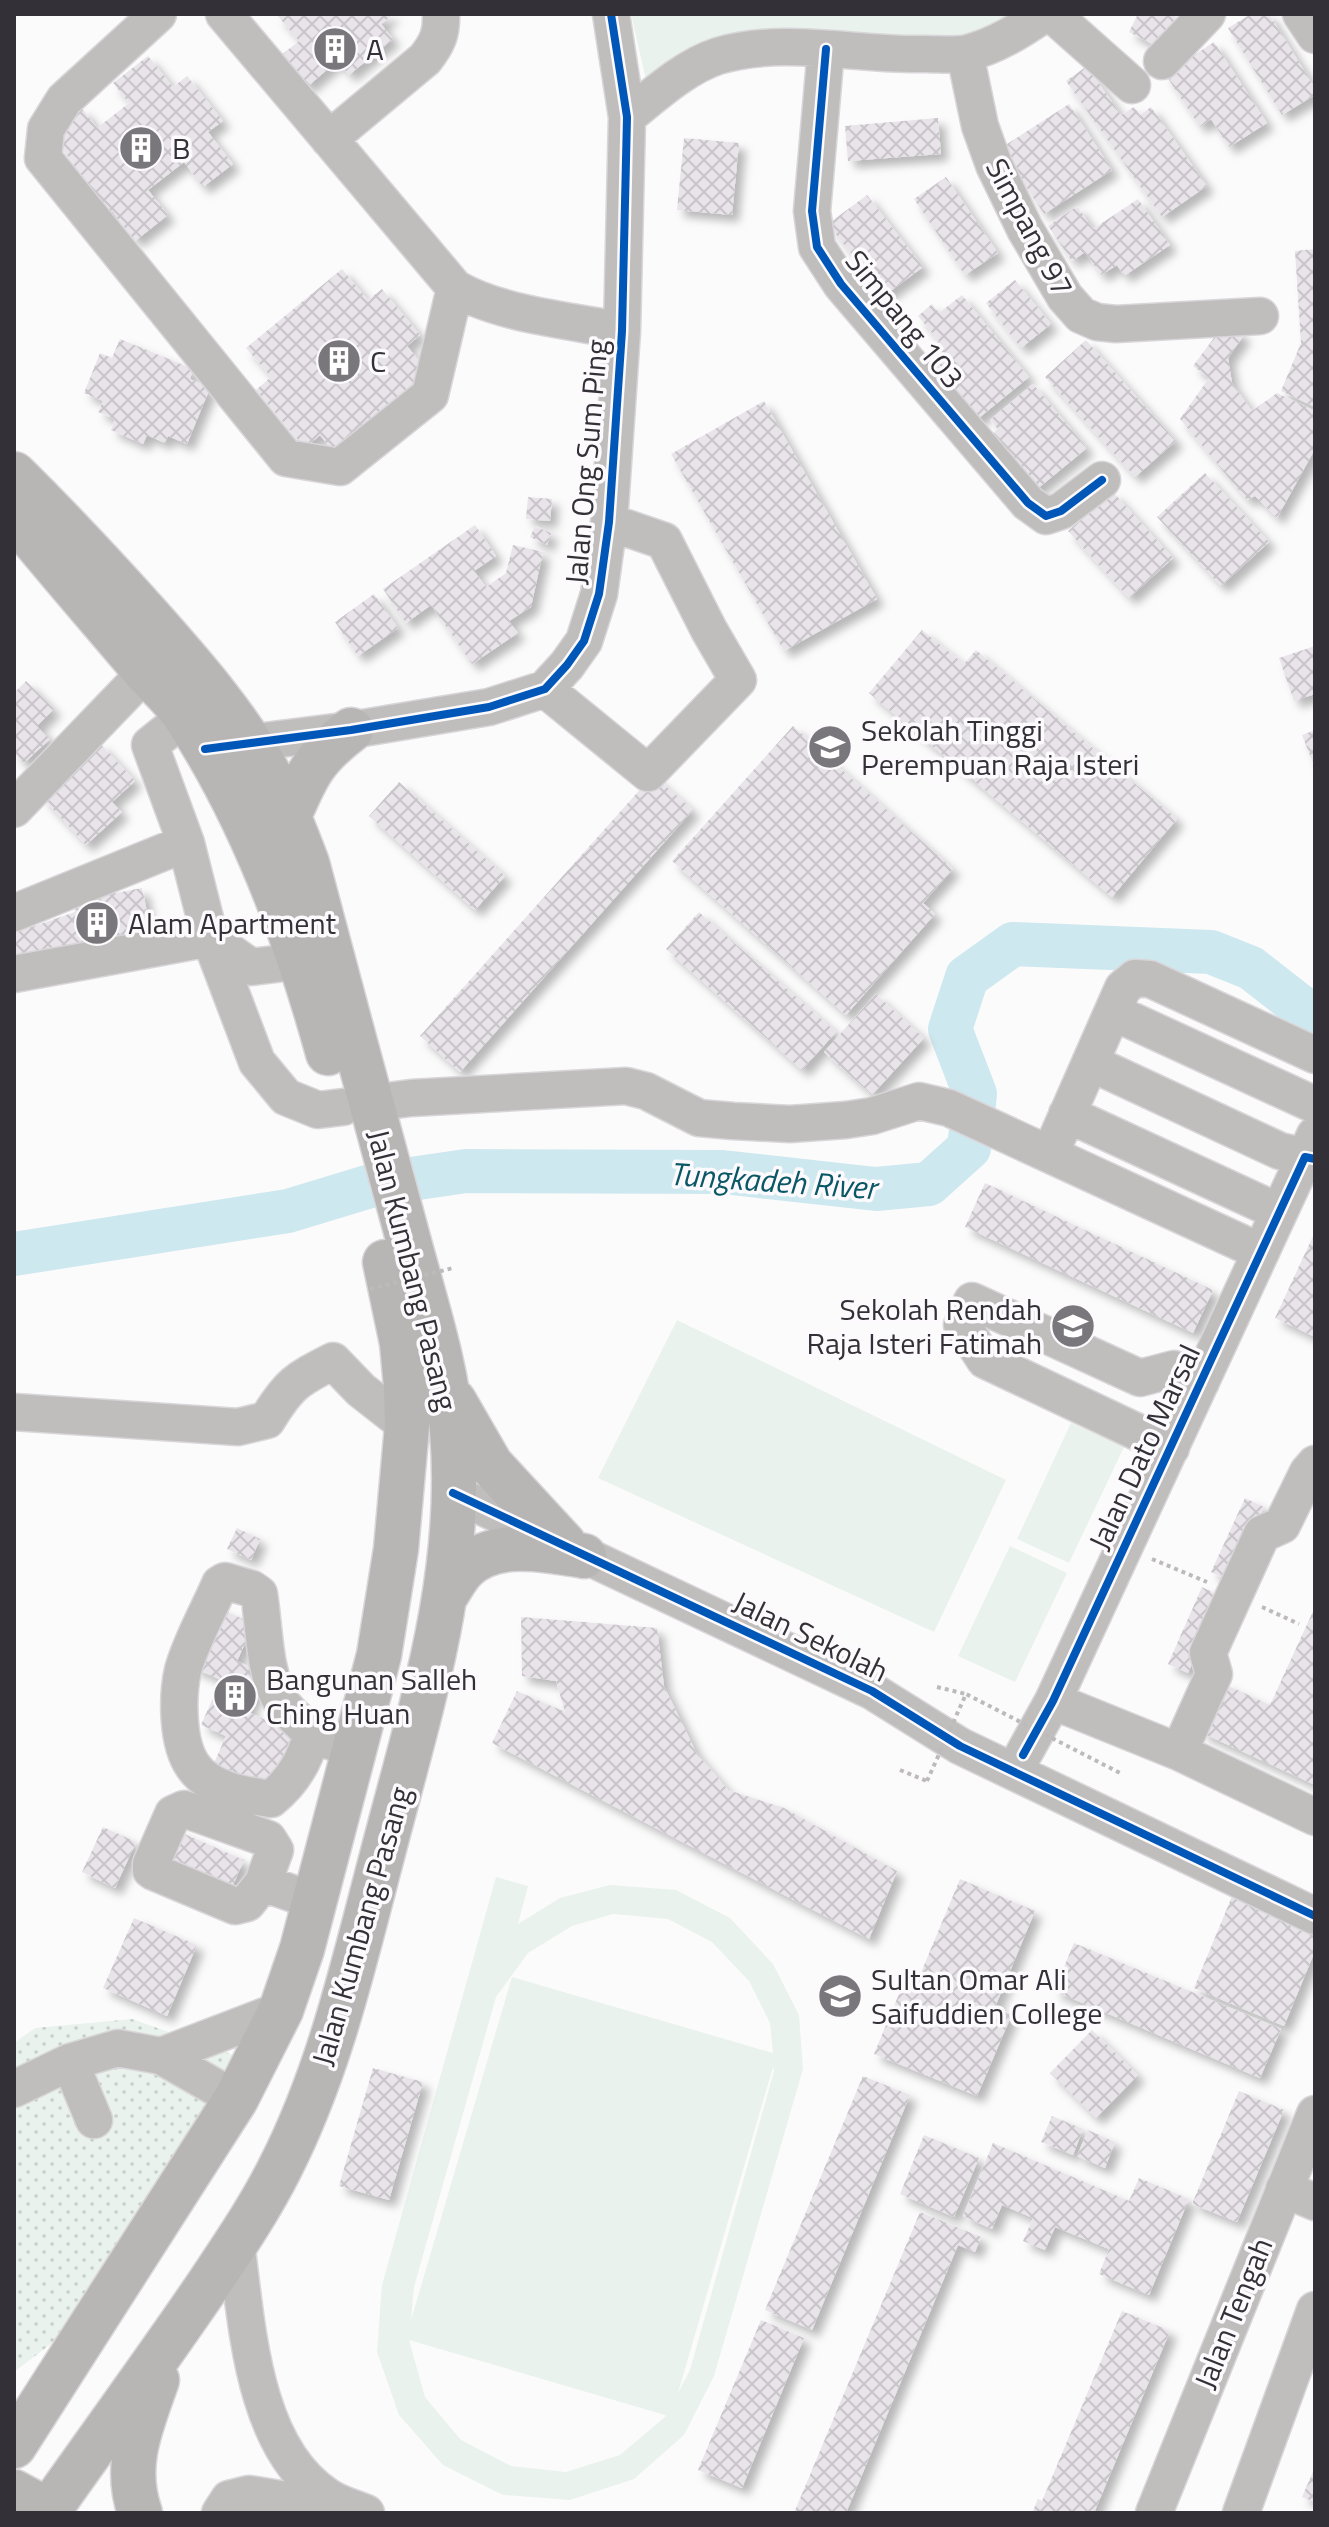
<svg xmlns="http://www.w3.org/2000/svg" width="1329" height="2527" font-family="'Titillium Web',sans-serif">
	<defs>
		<pattern id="park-dots" width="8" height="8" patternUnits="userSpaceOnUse" patternTransform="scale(2)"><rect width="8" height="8" fill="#e9f2ec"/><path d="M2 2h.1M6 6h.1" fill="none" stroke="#c8d0cb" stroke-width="1.8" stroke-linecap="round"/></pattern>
		<pattern id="building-cross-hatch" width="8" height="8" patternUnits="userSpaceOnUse" patternTransform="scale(2)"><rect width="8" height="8" fill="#e8e4ea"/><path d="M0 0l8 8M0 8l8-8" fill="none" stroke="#c8c4c9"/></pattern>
		<filter id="shadow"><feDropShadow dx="7" dy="7" stdDeviation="4" flood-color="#0004"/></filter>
	</defs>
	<rect width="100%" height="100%" fill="#fcfbfc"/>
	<path fill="#e9f2ec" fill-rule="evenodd" d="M631,14h403l-69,40 -139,-5 -180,31z
		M677,1320l329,160 -72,152 -336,-154z
		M1071,1423l53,24 -55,116 -52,-24z
		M1010,1546l57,27 -52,109 -57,-26z
		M496,1877l32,9 -10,38 42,-26 50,-13 66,5 54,28 43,46 26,51 4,54 -89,307 -30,59 -50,44 -64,21 -67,-5 -60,-30 -44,-50 -22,-63 5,-67zM613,1914l55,5 44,23 37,39 21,42 3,30 -261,-76 -101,343 3,-33 82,-290 32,-44 44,-27zM773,2067l1,4 -84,299 -12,23zM409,2340l256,75 1,1 -46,39 -54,17 -55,-6 -50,-26 -36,-43z"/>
	<path fill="url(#park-dots)" d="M132,2019l110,39 -156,259 -72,55v-329l21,-15z"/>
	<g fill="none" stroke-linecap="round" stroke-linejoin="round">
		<path stroke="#cee8ef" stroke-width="44" d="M14,1254l274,-43 89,-27 89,-13 257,1 153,17 53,-5 40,-36 6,-54 -25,-65 17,-52 46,-33 198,8 40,16 64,50"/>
	</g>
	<path fill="url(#building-cross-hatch)" filter="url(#shadow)" d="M276,14h118l-13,10 12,15 -44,36 -12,-14 -30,26 -27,-31 19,-15z
		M1138,14h39l-17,34 -31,-16z
		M1251,14h18l46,74v7l-33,20 -54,-87z
		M1214,42l53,81 -38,24 -18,-28 -11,8 -35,-53z
		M148,56l25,31 14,-11 36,45 -15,11 25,32 -30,23 -19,-25 -36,28 20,25 -33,26 -23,-30 -15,12 -38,-48 15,-11 -24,-31 32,-25 15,20 32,-25 -16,-20z
		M1087,66l34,49 13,-8 6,8 11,-8 56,79 -45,31 -96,-136z
		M1069,104l43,66 -68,44 -43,-66z
		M938,118l3,36 -93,7 -3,-35z
		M684,138l55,5 -7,72 -55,-5z
		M946,177l52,76 -33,22 -51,-76z
		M867,195l56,72 -39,29 -56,-72z
		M1138,199l32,46 -46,31 -7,-11 -16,10 -16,-23 -13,9 -24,-35 29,-20 16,23z
		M1315,249v158l-34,-16 20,-48 -6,-92z
		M342,269l26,31 14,-11 38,46 -13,11 24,29 -96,79 -15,-19 -15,13 -49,-58 15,-13 -25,-29z
		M1015,280l36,44 -30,24 -35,-45z
		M962,295l67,82 -55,45 -27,-33 7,-6 -26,-32 11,-10 -21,-25 14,-12 7,9z
		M1225,323l19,12 -16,23 4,25 20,28 25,-18 38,18v38l-38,69 -22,-22 -8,4 -67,-81 29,-41 -16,-12z
		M120,339l73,30 -3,10 20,9 -23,56 -19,-8 -3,7 -18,-8 -4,9 -32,-14 4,-11 -17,-7 5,-11 -19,-8 16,-40 12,5z
		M1086,340l90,101 -41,36 -90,-100z
		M1033,384l54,64 -56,46 -46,-54 13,-11 -8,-9z
		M764,401l113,198 -93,52 -113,-197z
		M1205,473l64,69 -48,44 -64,-69z
		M1113,492l60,66 -44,40 -61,-67z
		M528,497l24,2 -2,22 -24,-2z
		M475,525l21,31 -22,15 12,16 20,-14 7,-28 30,7 -12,55 -22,14 9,12 -46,31 -41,-59 -25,18 -23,-34z
		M535,526l16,7 -4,12 -17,-8z
		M374,594l24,34 -40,28 -23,-34z
		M922,630l42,34 12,-14 201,169 -65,78 -243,-204z
		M1315,646v48l-21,7 -15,-43z
		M26,681l28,28 -17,17 13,13 -26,24 -10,-10v-60z
		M793,726l160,143 -30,34 12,11 -89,101 -174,-154z
		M1315,730v38l-13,-33z
		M100,743l35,38 -23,21 10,10 -36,33 -45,-49z
		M653,775l40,35 -233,262 -40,-36z
		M399,782l106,94 -30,34 -106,-94z
		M142,888l10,47 -138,27v-29l61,-21 -2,-11z
		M699,912l137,120 -34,38 -136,-121z
		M876,994l48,44 -52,57 -48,-43z
		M985,1183l228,107 -20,43 -228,-106z
		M1315,1232v105l-40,-19z
		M1245,1498l19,9 -34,74 -19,-9z
		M237,1528l23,11 -9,21 -24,-11z
		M1202,1587l20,10 -34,76 -20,-9z
		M1315,1607v178l-115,-53 22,-49 48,22z
		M219,1608l35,16 -17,37 28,13 -17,38 51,23 -27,62 -61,-27 15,-34 -25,-11 20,-45 -29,-13z
		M521,1617l136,11 7,58 32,66 32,38 56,18 113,63 -28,68 -377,-196 25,-52 48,21 -9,-31 -34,-5z
		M103,1827l33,15 -21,46 -33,-16z
		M173,1829l71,31 -18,41 -71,-31z
		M960,1879l75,32 -40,96 17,7 -35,82 -103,-42 35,-84 11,5z
		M1233,1894l82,34v23l-31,75 -90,-38z
		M134,1918l63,27 -30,71 -64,-28z
		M1074,1943l207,86 -21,49 -206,-87z
		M1092,2030l46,45 -42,43 -46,-45z
		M373,2068l50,14 -34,118 -50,-14z
		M863,2076l47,19 -98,235 -47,-20z
		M1239,2091l45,19 -47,112 -45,-18z
		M1052,2116l31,13 -10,26 -32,-13z
		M1088,2130l27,12 -10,26 -28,-12z
		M924,2135l55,23 -25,59 -54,-23z
		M993,2143l136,58 10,-23 50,21 -40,96 -50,-21 10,-25 -54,-22 -10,23 -22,-9 10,-23 -31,-13 -10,24 -29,-13z
		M920,2212l61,25 -6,15 -17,-7 -112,268h-52z
		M1122,2311l48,20 -76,182h-62l6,-14 4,2z
		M761,2320l43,18 -62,150 -44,-18z
		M1315,2467v35l-13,-5z"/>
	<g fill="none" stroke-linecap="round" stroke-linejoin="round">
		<g stroke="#d8d6d9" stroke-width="39">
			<path id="minor" d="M158,14l-94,86 -18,29 -3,29 243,300 54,9 90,-72 25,-107
				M224,14l231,274c46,27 114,32 167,43
				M1052,14l80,71
				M1301,14l14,21
				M826,49l-14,162 5,36 24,37 187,219 18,13 15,-5 41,-31
				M965,54l15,72 14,39 31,64 40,68 16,18 16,7 19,2 144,-8
				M1162,61l45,-47
				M627,117c26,-21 59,-51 91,-61 67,-20 140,0 207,-2 14,0 30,2 43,-1 29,-8 51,-22 76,-39
				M329,139l96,-80c12,-15 17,-26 16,-45
				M545,689l103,84 90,-93 -29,-50 -45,-89 -55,-19
				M186,716l-36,29 36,98 24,95 47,124 29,35 32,13 25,-3
				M226,746l125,-16 138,-23 56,-18 22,-24 17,-24 15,-47 10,-72 13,-191 5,-214 -16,-103
				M14,809l132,-137
				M14,913l172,-70
				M14,974l196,-36 41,29 49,-6
				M1113,1012l202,93
				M1091,1063l189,88 35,8
				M372,1103l39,-5 215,-12 20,5 53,27 34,3 57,3 56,-4 26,-4 47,-15 30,7 312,144
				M1067,1114l212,98
				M1050,1154l73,-166 12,-10 15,1 165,76
				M14,1412l224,15 29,-7c22,-36 29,-40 66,-59l28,29 46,36
				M1171,1448l-186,-88 -23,-35 10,-24 168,77 34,-9 27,13
				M453,1493l419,198 88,55 355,170
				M1053,1701l126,51 35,-78 -6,-21 54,-119 20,-9 26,-53 7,-8
				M311,1735c-6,27 -19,47 -40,64 -26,-4 -62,-9 -78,-33 -16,-22 -16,-70 -10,-96 8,-29 25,-58 37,-86l5,-3 27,8 7,5c6,37 4,75 22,107 8,14 22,21 30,34l43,14
				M1179,1752l136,65
				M1023,1755l30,-54 262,-566
				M263,1883l-16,20 -12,3 -81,-34 -3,-2v-6l22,-50 11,-5 84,30 7,11 -12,33 51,18
				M161,2056l120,-46
				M70,2062l24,58
				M14,2089l56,-27 48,-14 43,8 75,43
				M1284,2189l31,13
				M236,2243c11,80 16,204 91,253 11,8 27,12 39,17
				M220,2513l9,-14 20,-5 93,15
				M1154,2513l161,-399
				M1241,2513l74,-203"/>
		</g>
		<g stroke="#d8d6d9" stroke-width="47">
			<path id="major" d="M14,474c43,42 83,85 123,129 48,54 100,111 134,175 14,27 25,56 36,85 33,123 65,245 99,368 17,65 40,131 46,199 13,146 -34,286 -70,426 -28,106 -52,214 -102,312 -21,42 -48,81 -74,120 -52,76 -106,150 -159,225
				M14,516c42,52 86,102 129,153 14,16 33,31 44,50 66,101 109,218 141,334
				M289,816c18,-42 25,-58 62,-86
				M454,1401l37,64 73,79
				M446,1595c6,-9 11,-19 18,-26 30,-31 84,-19 120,-13
				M14,2446l222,-347 45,-89 21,-61 77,-294 17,-106 11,-123 -1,-40 -4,-43 -17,-81
				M14,2492l39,21
				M140,2513c-17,-48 1,-87 17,-133"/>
		</g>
		<path stroke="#bdbabb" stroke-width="4" stroke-dasharray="4 4" stroke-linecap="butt" d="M1152,1559l55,23
			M1262,1607l37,17
			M937,1687l29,7
			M900,1770l27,11"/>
		<use href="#minor" stroke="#c0bdbd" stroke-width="36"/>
		<use href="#major" stroke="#b8b5b5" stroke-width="44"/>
		<path stroke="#bdbabb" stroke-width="4" stroke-dasharray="4 4" stroke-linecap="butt" d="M370,1289l83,-21
			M927,1781l39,-87 156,80"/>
		<g stroke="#fcfafd" stroke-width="13">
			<path id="cycleway" d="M826,49l-14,162 5,36 24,37 187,219 18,13 15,-5 41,-31
				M205,749l146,-19 138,-23 56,-18 22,-24 17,-24 15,-47 10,-72 13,-191 5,-214 -16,-103
				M453,1493l419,198 88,55 355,170
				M1023,1755l30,-54 252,-544 10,2"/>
		</g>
		<use href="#cycleway" stroke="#0057b8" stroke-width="8"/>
	</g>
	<defs>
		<g id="building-disc" transform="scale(2.3)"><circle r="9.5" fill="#7a777c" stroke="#fcfafd"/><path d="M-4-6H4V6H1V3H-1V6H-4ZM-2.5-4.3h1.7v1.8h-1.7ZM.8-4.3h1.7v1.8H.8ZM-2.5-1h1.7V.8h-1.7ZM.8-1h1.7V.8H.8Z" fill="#fff"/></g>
		<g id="school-disc" transform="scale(2.3)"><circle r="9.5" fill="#7a777c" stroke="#fcfafd"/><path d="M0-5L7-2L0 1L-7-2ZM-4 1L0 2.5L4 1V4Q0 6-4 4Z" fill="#fff"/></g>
	</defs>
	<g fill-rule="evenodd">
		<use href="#building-disc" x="335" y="49"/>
		<use href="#building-disc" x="141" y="148"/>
		<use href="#building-disc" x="339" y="361"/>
		<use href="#school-disc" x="830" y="747"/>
		<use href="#building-disc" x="97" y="923"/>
		<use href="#school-disc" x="1073" y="1326"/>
		<use href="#building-disc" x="235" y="1696"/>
		<use href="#school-disc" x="840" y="1996"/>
	</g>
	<g text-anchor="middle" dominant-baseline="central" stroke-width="7" stroke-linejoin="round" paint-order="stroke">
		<g font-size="30" fill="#343037" stroke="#fcfafd" text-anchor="start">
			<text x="366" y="49">A</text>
			<text x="172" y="148">B</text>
			<text x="370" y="361">C</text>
			<text x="861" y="730">Sekolah Tinggi<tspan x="861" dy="34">Perempuan Raja Isteri</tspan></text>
			<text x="128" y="923">Alam Apartment</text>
			<text x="1042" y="1309" text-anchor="end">Sekolah Rendah<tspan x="1042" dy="34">Raja Isteri Fatimah</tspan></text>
			<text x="266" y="1679">Bangunan Salleh<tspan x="266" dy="34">Ching Huan</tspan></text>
			<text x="871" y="1979">Sultan Omar Ali<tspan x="871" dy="34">Saifuddien College</tspan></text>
		</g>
		<g font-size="30" fill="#343037" stroke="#fcfafd">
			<text transform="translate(1030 227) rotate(62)">Simpang 97</text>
			<text transform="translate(905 319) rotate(51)">Simpang 103</text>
			<text transform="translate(586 462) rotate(-85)">Jalan Ong Sum Ping</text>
			<text transform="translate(413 1270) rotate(76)">Jalan Kumbang Pasang</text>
			<text transform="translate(1144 1447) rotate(-65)">Jalan Dato Marsal</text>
			<text transform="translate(811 1636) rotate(26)">Jalan Sekolah</text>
			<text transform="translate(361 1926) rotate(-74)">Jalan Kumbang Pasang</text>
			<text transform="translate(1233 2313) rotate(-68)">Jalan Tengah</text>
		</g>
		<g font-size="32" font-style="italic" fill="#0a5766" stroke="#fcfafd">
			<text transform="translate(773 1180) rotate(4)">Tungkadeh River</text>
		</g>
	</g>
	<rect width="1329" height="2527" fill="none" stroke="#343037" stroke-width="32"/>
</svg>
